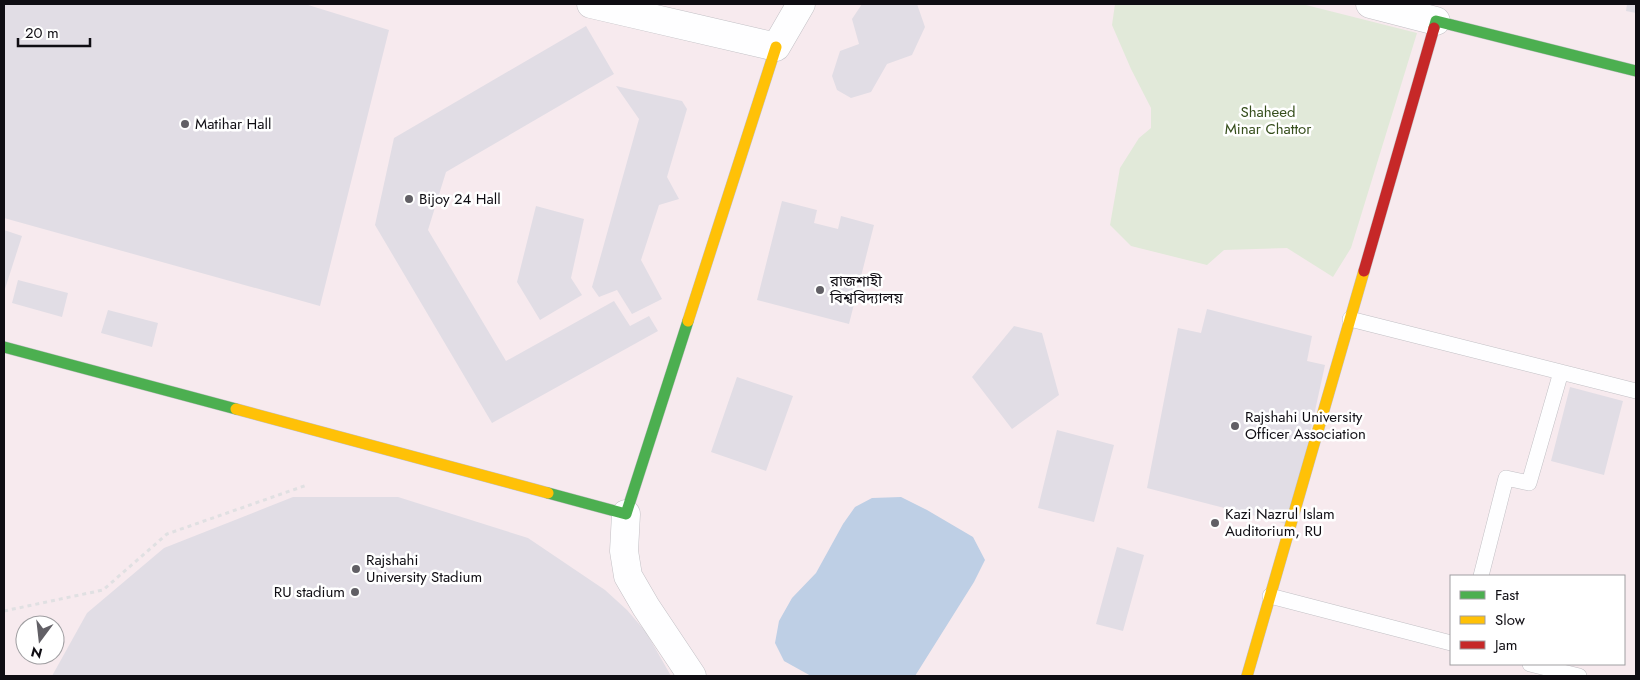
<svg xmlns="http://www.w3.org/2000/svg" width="1640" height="680" font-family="Jost,'Noto Sans Bengali',sans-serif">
	<rect width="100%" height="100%" fill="#faf8fc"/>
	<path fill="#f7eaee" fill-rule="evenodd" d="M4,4h1632v672h-1632zM1451,576h173v88h-173zM25,625h30v30h-30z"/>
	<path fill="#e1e9d9" d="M1115,4h187l115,29 -66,215 -18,29 -46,-29 -63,2 -17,15 -76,-19 -21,-21 10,-57 19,-30 12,-10v-20l-20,-39 -19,-44z"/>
	<path fill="#becfe5" d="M901,497l26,13 46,27 12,23 -11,22 -59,94h-104l-27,-15 -9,-18 4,-22 13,-23 24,-25 27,-49 12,-17 17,-9z"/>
	<path fill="#e1dde5" d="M4,4h301l84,26 -69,276 -316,-88z
		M862,4h55l8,23 -13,28 -25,9 -16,28 -20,6 -14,-8 -5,-14 8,-25 19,-7 -7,-25z
		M1627,4h9v9l-10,-2z
		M586,26l28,48 -168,98 -18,58 78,131 108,-60 16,25 19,-10 9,15 -166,92 -117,-198 19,-87z
		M616,86l66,15 5,8 -20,68 12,22 -20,6 -18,55 21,39 -30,15 -15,-24 -18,7 -7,-10 47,-168z
		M782,201l35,9 -3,13 24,6 3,-13 33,9 -25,99 -92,-24z
		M536,206l48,13 -13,59 11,17 -42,25 -23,-38z
		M4,230l18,6 -18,56z
		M18,280l50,13 -6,24 -50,-14z
		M1207,309l105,27 -5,25 18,4 -35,160 -143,-37 31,-160 23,5z
		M108,310l50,13 -6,24 -51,-14z
		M1014,326l28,7 17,62 -47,34 -40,-52z
		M737,377l56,19 -27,75 -55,-19z
		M1570,387l53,14 -19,74 -53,-14z
		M1057,430l57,15 -20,77 -56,-14z
		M293,497h105l130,41 77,52 22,20 19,22 25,44h-619l35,-63 77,-65z
		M1117,547l27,8 -21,76 -27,-7z"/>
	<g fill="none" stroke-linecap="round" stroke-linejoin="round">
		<g stroke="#c2c0c5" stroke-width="16">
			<path id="lane" d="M1350,319l286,72
				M1481,576l25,-98 23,5 32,-111
				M1270,596l181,47
				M1530,664l49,12"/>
		</g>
		<g stroke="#c2c0c5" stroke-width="29">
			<path id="street" d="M591,4l185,43 25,-43
				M1370,4l66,17
				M626,514l-2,37 4,25 18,31 46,69"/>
		</g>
		<g stroke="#c2c0c5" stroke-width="12">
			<path id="fast" d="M1434,28l2,-7 200,50
				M4,347l232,62
				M548,493l78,21 62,-193"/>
		</g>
		<g stroke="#c2c0c5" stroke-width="12">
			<path id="slow" d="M688,321l88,-274
				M236,409l312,84
				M1247,676l117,-405"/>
		</g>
		<g stroke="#c2c0c5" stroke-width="12">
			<path id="jam" d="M1364,271l70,-243"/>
		</g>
		<path stroke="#e0e0e2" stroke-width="3" stroke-dasharray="4 4" stroke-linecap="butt" d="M4,611l99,-21 64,-56 140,-49"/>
		<use href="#lane" stroke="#fefeff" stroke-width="15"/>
		<use href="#street" stroke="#fefeff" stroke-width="28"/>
		<use href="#fast" stroke="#4caf50" stroke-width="11"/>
		<use href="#slow" stroke="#ffc107" stroke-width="11"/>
		<use href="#jam" stroke="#c62828" stroke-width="11"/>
	</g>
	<g fill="#615f65" stroke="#fff" stroke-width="2">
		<circle cx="185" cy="124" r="5"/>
		<circle cx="409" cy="199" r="5"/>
		<circle cx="820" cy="290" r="5"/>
		<circle cx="1235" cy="426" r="5"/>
		<circle cx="1215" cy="523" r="5"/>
		<circle cx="356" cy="569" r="5"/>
		<circle cx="355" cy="592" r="5"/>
	</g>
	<g text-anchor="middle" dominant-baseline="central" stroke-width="5" stroke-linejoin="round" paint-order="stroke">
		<g font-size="15" fill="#364e1c" stroke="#fff">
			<text x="1268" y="112">Shaheed<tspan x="1268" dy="17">Minar Chattor</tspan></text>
		</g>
		<g font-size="15" fill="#0f0d13" stroke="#fff" text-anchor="start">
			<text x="195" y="124">Matihar Hall</text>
			<text x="419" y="199">Bijoy 24 Hall</text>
			<text x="830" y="281">রাজশাহী<tspan x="830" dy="17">বিশ্ববিদ্যালয়</tspan></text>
			<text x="1245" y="417">Rajshahi University<tspan x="1245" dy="17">Officer Association</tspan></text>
			<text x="1225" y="514">Kazi Nazrul Islam<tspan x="1225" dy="17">Auditorium, RU</tspan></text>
			<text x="366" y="560">Rajshahi<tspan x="366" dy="17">University Stadium</tspan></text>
			<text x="345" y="592" text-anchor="end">RU stadium</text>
		</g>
	</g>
	<rect width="1640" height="680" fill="none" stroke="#0f0d13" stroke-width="10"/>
	<rect x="1450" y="575" width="175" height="90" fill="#ffffff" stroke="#9f9ea1"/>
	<rect x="1460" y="591" width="25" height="8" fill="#4caf50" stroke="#9f9ea1"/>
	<text x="1495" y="600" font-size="15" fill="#0f0d13">Fast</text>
	<rect x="1460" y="616" width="25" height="8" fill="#ffc107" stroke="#9f9ea1"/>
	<text x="1495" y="625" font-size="15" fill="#0f0d13">Slow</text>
	<rect x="1460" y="641" width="25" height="8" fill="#c62828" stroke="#9f9ea1"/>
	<text x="1495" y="650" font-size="15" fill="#0f0d13">Jam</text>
	<g transform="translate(40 640) rotate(195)"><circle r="24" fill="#ffffff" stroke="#9f9ea1"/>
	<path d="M0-4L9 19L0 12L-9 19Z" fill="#615f65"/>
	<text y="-8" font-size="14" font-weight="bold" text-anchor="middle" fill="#0f0d13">N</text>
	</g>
	<path d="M18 38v8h72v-8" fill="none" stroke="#0f0d13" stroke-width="2.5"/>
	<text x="25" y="38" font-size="15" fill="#0f0d13" stroke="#ffffff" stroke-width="4" paint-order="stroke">20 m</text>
</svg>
